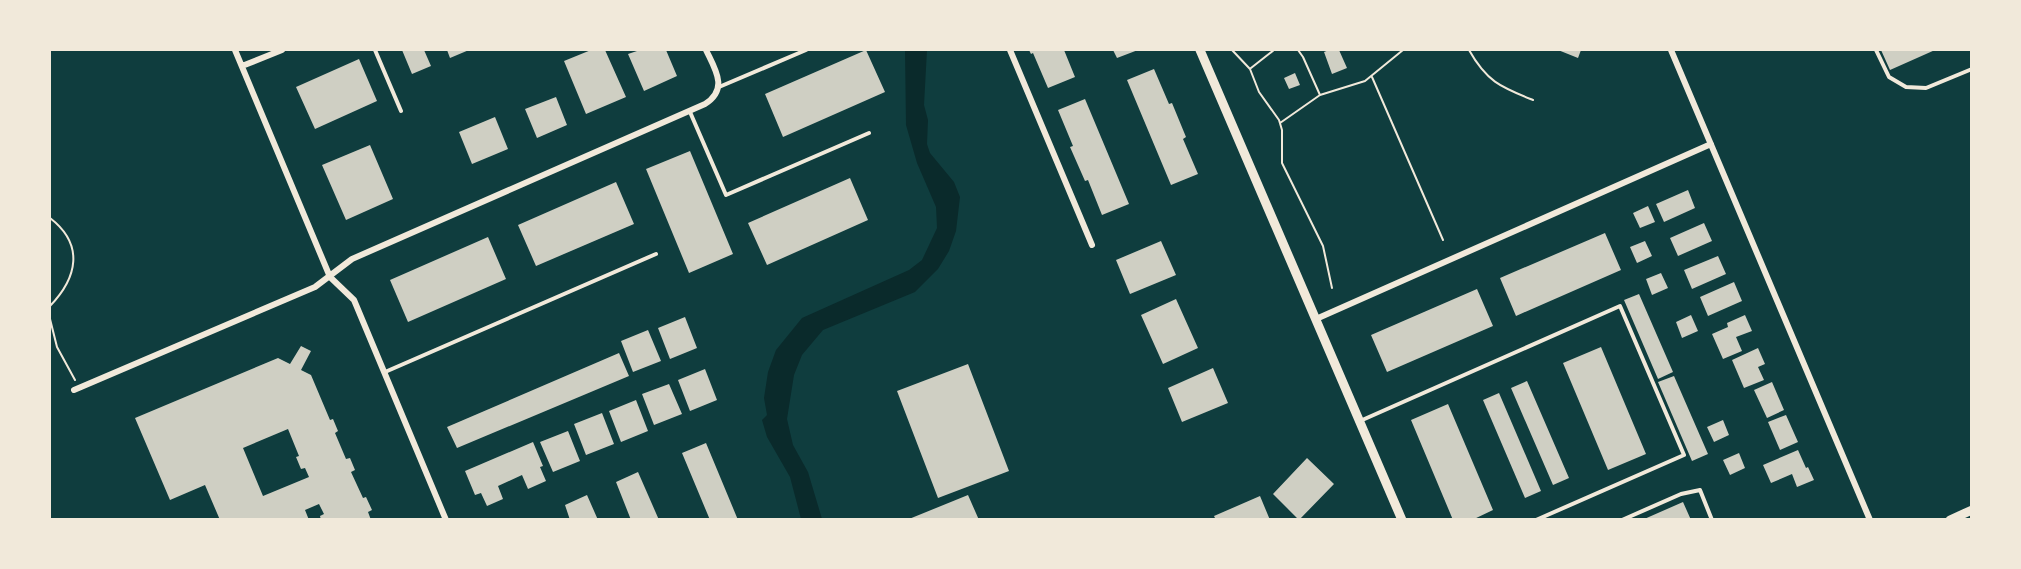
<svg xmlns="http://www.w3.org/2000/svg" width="2021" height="569" font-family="Mulish,sans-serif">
	<rect width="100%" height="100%" fill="#0f3d3e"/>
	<path fill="#0a2a2b" d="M905,50h22l-3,55 4,15 -1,24 3,9 24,29 6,15 -4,34 -7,20 -11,18 -23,23 -92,38 -21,25 -8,20 -7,44 6,26 15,27 14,47h-21l-11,-42 -23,-40 -5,-17 5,-5 -3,-17 4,-26 8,-22 26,-32 107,-48 13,-10 15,-32 -1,-21 -19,-44 -11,-38z"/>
	<path fill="#cfcfc3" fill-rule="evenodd" d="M402,50h22l7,16 -19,8z
		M447,50h22l-19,8z
		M591,50h14l21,47 -40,17 -22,-53z
		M640,50h26l11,26 -33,15 -16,-37z
		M866,50l19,42 -102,45 -18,-43z
		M1029,50h35l11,27 -27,11 -15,-35 -2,1z
		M1113,50h25l-21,8z
		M1329,50h10l8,18 -15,6 -8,-22z
		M1558,50h23l-3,8z
		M1881,50h54l-45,20z
		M359,59l18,42 -62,28 -19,-42z
		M1154,69l15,35 3,-1 14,34 -3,2 15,35 -27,11 -44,-105z
		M1295,73l5,12 -11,4 -5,-11z
		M556,97l11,28 -30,13 -12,-29z
		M1085,99l44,105 -27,11 -14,-35 -3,1 -15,-34 3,-1 -15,-36z
		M495,117l13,32 -36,15 -13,-32z
		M370,145l23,54 -47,21 -24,-55z
		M690,151l43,103 -44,19 -43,-104z
		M850,178l18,42 -101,45 -19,-42z
		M616,182l18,42 -98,42 -18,-41z
		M1688,190l7,18 -31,14 -8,-18z
		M1648,206l7,16 -15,6 -7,-15z
		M1704,223l8,18 -34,15 -8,-18z
		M1605,233l16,37 -105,46 -16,-38z
		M488,237l18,42 -98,43 -18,-42z
		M1161,241l15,34 -46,19 -14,-34z
		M1645,241l7,15 -15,7 -7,-16z
		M1718,256l8,18 -34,15 -8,-19z
		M1661,273l7,15 -16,7 -6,-16z
		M1734,282l8,19 -34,15 -8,-19z
		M1477,289l16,37 -106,46 -16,-37z
		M1639,294l34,78 -15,7 -34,-79z
		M1176,299l22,49 -35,16 -22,-49z
		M1691,315l7,16 -16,7 -6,-16z
		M1745,315l7,16 -16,6 6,14 -19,8 -11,-25 16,-7 -1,-4z
		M685,317l12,31 -27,11 -12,-31z
		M648,330l13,31 -28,11 -12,-31z
		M301,346l10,5 -10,19 10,5 19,45 3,-1 5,12 -3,2 11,26 4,-1 5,12 -4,2 12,26 3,-1 6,13 -4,2 3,8h-50l-1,-4 4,-2 -5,-10 -14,6 4,10h-89l-15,-35 -35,15 -35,-82 143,-60 12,6zM288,429l11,27 -3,1 5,12 4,-1 4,9 -46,19 -20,-48z
		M1601,347l45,107 -38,16 -45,-107z
		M1758,348l7,16 -7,3 6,13 -20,8 -12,-28z
		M619,353l10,23 -172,72 -10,-21z
		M968,364l41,107 -71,27 -41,-107z
		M1213,368l15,35 -46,19 -14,-34z
		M705,369l12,31 -27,11 -12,-31z
		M1674,376l34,78 -16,7 -34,-79z
		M1527,381l42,97 -16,7 -42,-97z
		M1772,382l12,28 -17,8 -13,-28z
		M669,384l13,30 -28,11 -12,-31z
		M1499,393l42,98 -16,7 -42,-98z
		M636,400l12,31 -27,11 -12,-31z
		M1448,404l45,106 -21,10h-19l-42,-100z
		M602,413l12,31 -28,11 -12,-31z
		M1786,415l12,27 -18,8 -12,-28z
		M1723,420l6,15 -15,7 -7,-15z
		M568,431l12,30 -27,11 -13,-30z
		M533,442l10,24 -3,1 6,14 -18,8 -6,-14 -24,11 5,13 -16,7 -6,-13 -6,2 -10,-24z
		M706,443l32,77h-28l-28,-67z
		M1798,450l8,18 2,-1 6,13 -17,7 -5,-13 -21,9 -8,-18z
		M1739,453l6,15 -15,7 -7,-15z
		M1307,458l27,26 -35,36 -26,-26z
		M638,472l21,48h-28l-15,-38z
		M587,495l11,25h-28l-5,-15z
		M968,495l11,25h-70v-1z
		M1260,496l10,24h-54l-2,-4z
		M1683,502l8,18h-49z"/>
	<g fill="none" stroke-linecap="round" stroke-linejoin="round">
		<path stroke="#f1e9da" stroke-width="2" d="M1232,50l18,19 9,23 20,28 3,10v33l41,83 9,42
			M1298,50l5,7 17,38
			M1469,50c18,32 32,37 64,50
			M1251,68l23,-18
			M1372,77l71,163
			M1280,123l40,-28 45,-14 38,-31
			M50,218c35,27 27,60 0,88
			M50,319l7,28 18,33"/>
		<path stroke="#f1e9da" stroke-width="4" d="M375,50l26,61
			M1876,50l13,27 17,10 20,1 46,-19
			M719,87l87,-37
			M690,112l36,83 143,-62
			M385,372l271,-118
			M1360,421l260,-115 64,149 -148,65
			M1622,520l59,-26 19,-4 12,30"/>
		<path stroke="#f1e9da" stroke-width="6" d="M235,50l95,227 24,23 92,220
			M1010,50l82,195
			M1671,50l199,470
			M242,66l40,-16
			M1316,319l395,-175
			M74,390l241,-103 37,-28 353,-155c24,-15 10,-35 1,-54"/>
		<path stroke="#f1e9da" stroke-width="9" d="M1200,50l202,470
			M1950,520l22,-10"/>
	</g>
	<rect width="2021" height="569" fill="none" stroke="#f1e9da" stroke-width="102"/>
</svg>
